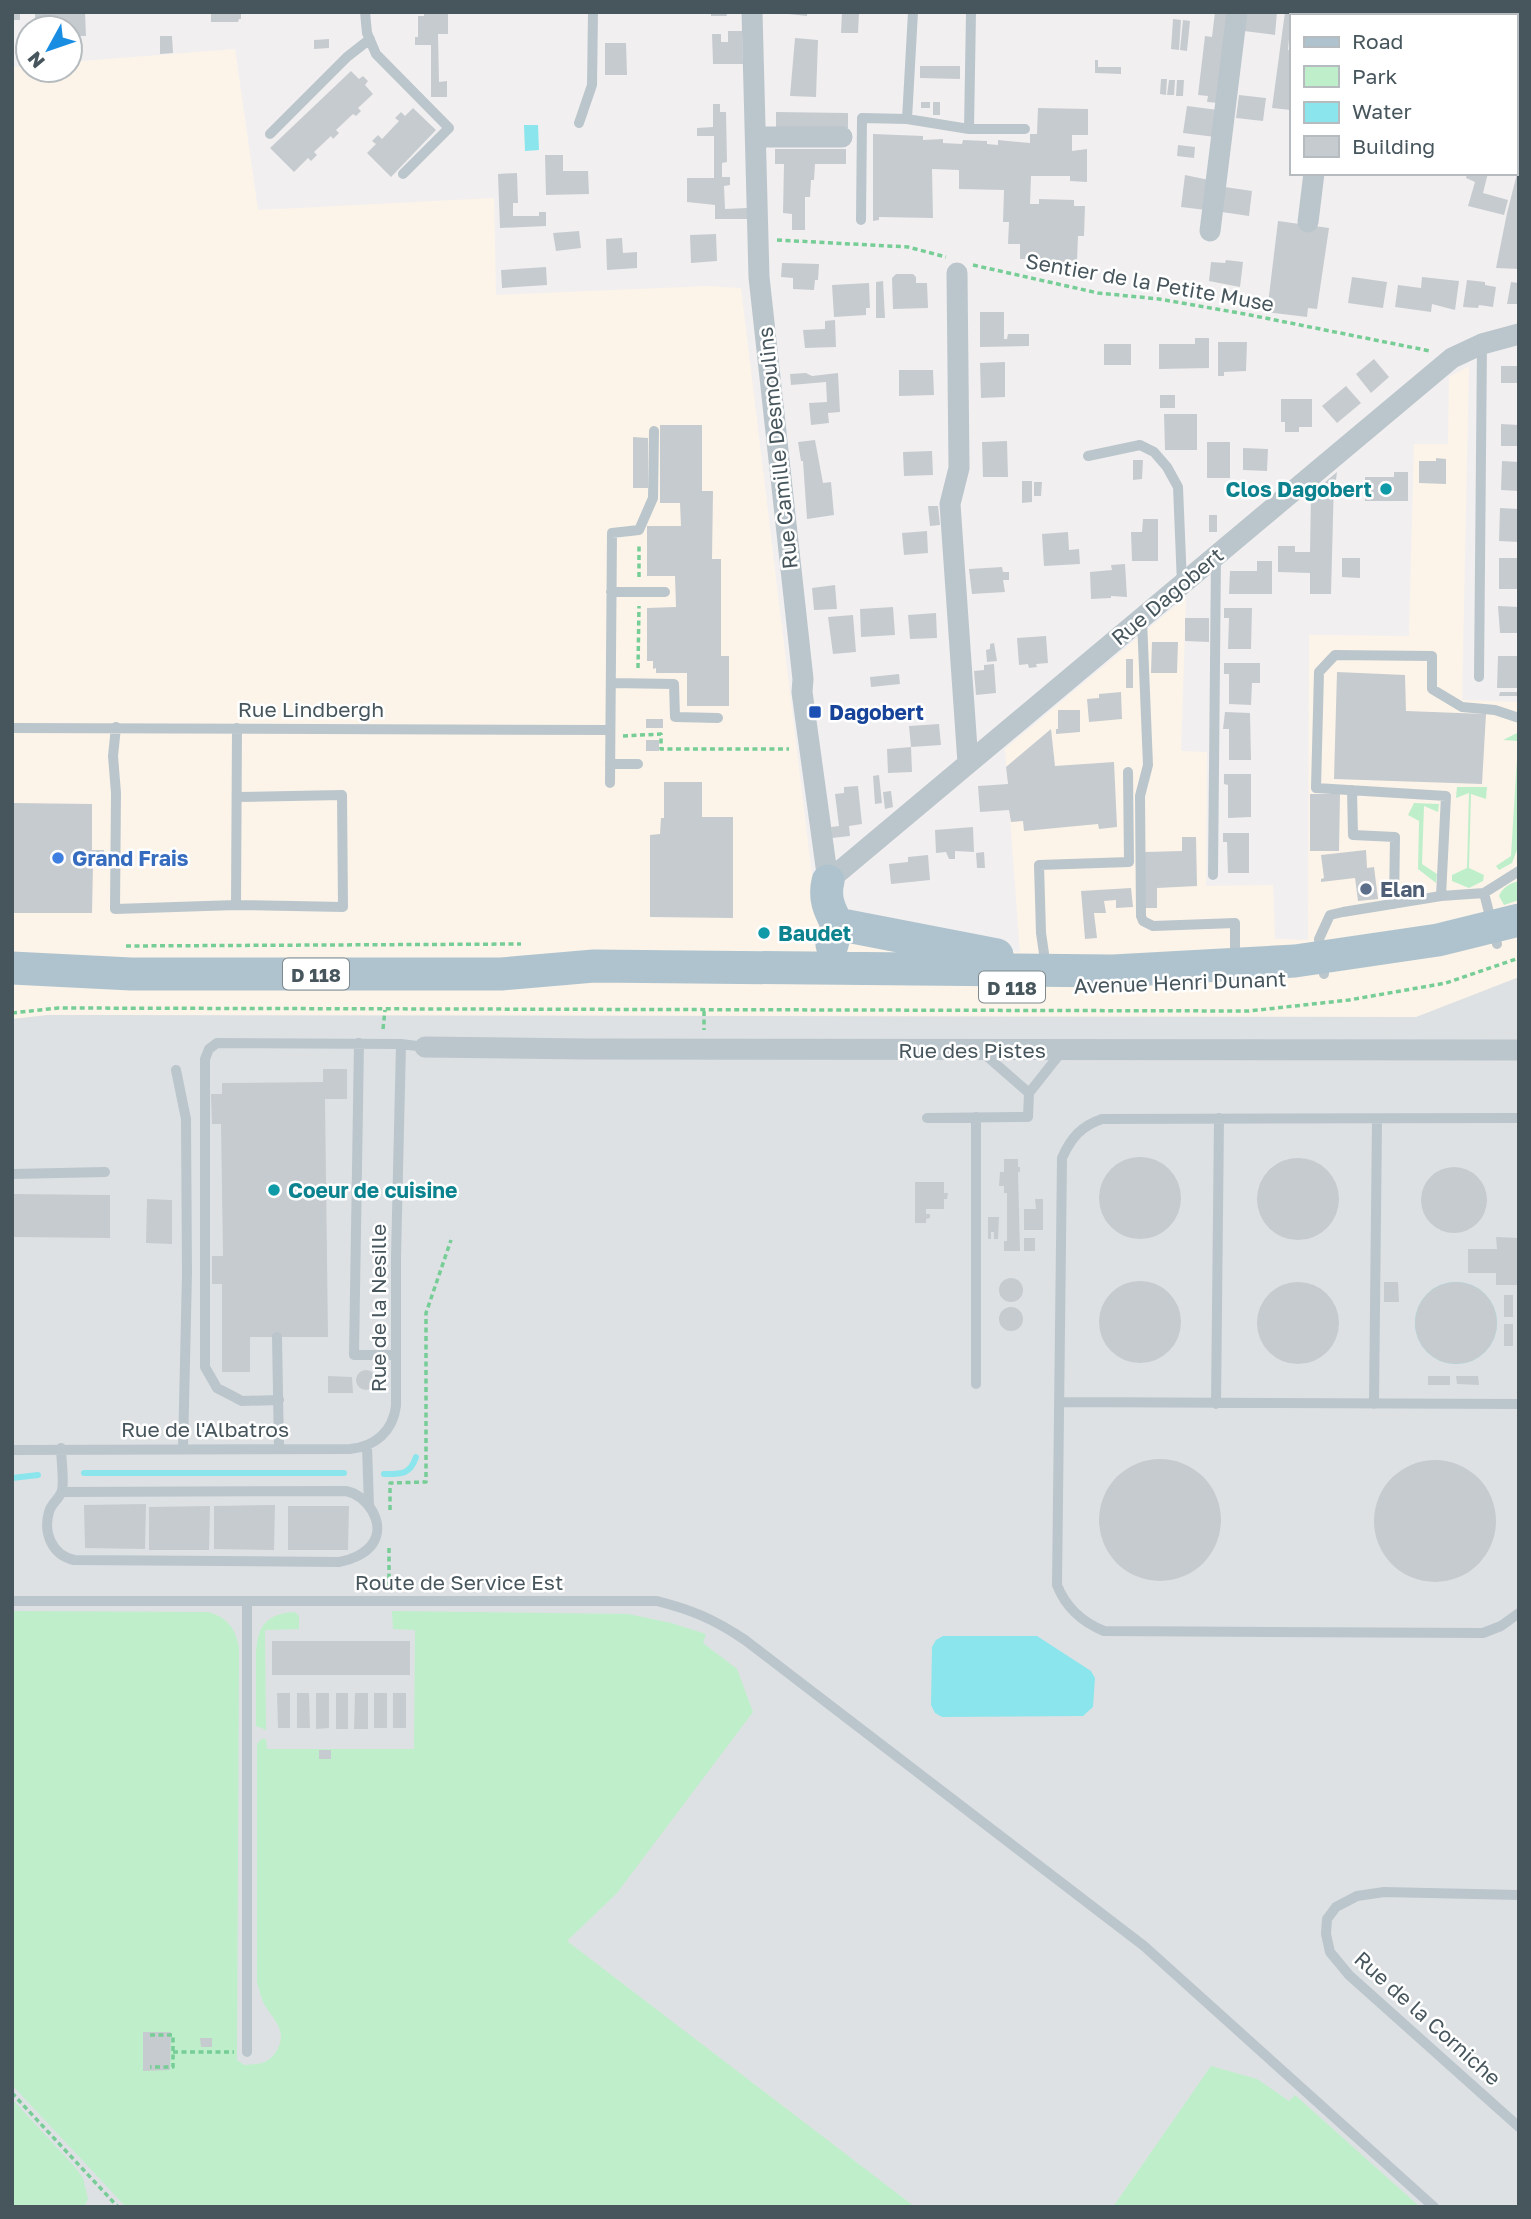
<svg xmlns="http://www.w3.org/2000/svg" width="1531" height="2219" font-family="'Golos Text',sans-serif">
	<rect width="100%" height="100%" fill="#f2eff0"/>
	<path fill="#fcf4e9" d="M235,49l23,161 236,-12 2,97 212,-9 33,2 77,637 202,27 -15,-203 181,-152 -5,154 26,1 -1,134 67,-1 2,54 33,1 1,-305 100,1 5,-192h34l1,-67 20,-11 -7,334 57,2v1505l-1507,-631v-1509l16,-1v4h42v-8z"/>
	<path fill="#dee1e4" d="M1519,977v1230h-1507v-1188l35,-4h67l1302,2z"/>
	<path fill="#beefca" d="M1517,733h2l-2,117 -5,13 -13,7 -3,-4 15,-10 7,-115 -15,-1z
		M1457,787h30l-1,12 -15,-5 -2,74 15,7 -1,6 -14,7 -17,-7v-6l15,-7 2,-75 -13,5z
		M1414,803l25,1 -1,8 -14,-6 -2,58 15,10 -1,9 -18,-14 1,-48 -11,-6z
		M1519,881v19l-15,5 -5,-9c3,-8 11,-13 20,-15z
		M12,1611l195,1c20,4 29,17 32,36l-2,412 7,5c16,-1 25,-1 33,-15 11,-19 -4,-31 -13,-46 -3,-6 -5,-15 -7,-21v-239l4,-5h5l1,10h147l1,-119 -22,-1 -1,-18 236,3 43,9 35,11 -3,9 34,26 16,43 -136,181 -50,48 348,266h-789l-114,-122z
		M295,1612l4,4v13l-34,1 1,100 -10,-4c0,-17 0,-34 0,-50 0,-34 -3,-62 39,-64z
		M1211,2066l46,13 32,22 6,-6 125,112h-307z
		M12,2099l62,67 9,12 5,21 -4,8h-72z"/>
	<path fill="#8be5ec" d="M524,125h14l1,25 -14,1z
		M1415 1323a41 41 0 1 1 82 0a41 41 0 1 1-82 0Z
		M943,1636h94l54,35 4,7 -2,29 -10,9 -141,1 -7,-4 -4,-8 1,-58 4,-7z"/>
	<g fill="none" stroke-linecap="round" stroke-linejoin="round">
		<path stroke="#8be5ec" stroke-width="6" d="M84,1473h260
			M384,1474c17,0 26,1 32,-17
			M12,1478l26,-3"/>
	</g>
	<path fill="#c6cbcf" d="M60,12h25l1,24h-16v-8h-35v-14z
		M211,12h30v7h-2l-1,3h-27z
		M424,12h24v22h-10l1,48 8,-1v16h-16v-52h-16v-8h3v-21h6z
		M711,12h15l1,4h-16z
		M788,12h19v4l-19,-2z
		M842,12h17l-1,21h-17z
		M1215,12h15l-11,91 -12,-1 1,-6 -10,-1 7,-59 7,1z
		M1246,12h31l-2,23 -31,-4z
		M1285,12h23l-1,4h-16l-3,34 3,1v59l-19,-2z
		M1390,12h17l-2,4h-15z
		M1446,12h73v41l-4,6v-43h-67z
		M12,13h8v7h-8z
		M1173,19l8,1 -2,30 -8,-1z
		M1183,20l7,1 -3,30 -7,-1z
		M728,31h14l1,33h-30l-1,-30h9v8h7z
		M160,36h12l1,17 -13,1z
		M795,38l23,2 -2,57 -26,-1z
		M329,39v9l-15,1v-9z
		M605,43h21l1,32h-22z
		M1095,60h3v7h23v7l-26,-1z
		M920,66h40v13l-40,-1z
		M351,71l8,8 4,-3 5,5 -3,4 8,9 -15,14 3,3 -5,5 -3,-2 -17,16 3,3 -6,6 -2,-3 -17,16 3,3 -6,6 -3,-3 -14,14 -24,-24z
		M1161,79h6l-1,16 -6,-1z
		M1169,80h6l-1,15h-7z
		M1177,80h7l-1,16h-7z
		M1239,95l27,3 -3,23 -27,-3z
		M921,102h9v6h-9z
		M933,102h7v13h-7z
		M713,104h7v8h6l1,50 -5,1v14h8v8l-6,1 1,23 22,-1v11h-32v-14l-28,-3v-24h27v-42h-17v-8l16,-1z
		M1187,106l31,4 -3,27 -32,-4z
		M413,108l23,22 -45,47 -24,-24 9,-9 -4,-3 6,-6 4,4 17,-18 -4,-3 6,-6 4,4z
		M1038,108l50,1v26h-16v16l15,-2v33l-17,-1v-5h-39l-1,28h9v-5l35,1v6h11l-1,30h-6l-1,25 -11,-1v4l-35,-1v-4h-11v-15h-12l1,-22h-6l1,-32 -45,-1v-19l-27,-1 1,49 -54,-1v3l-6,1v-87l50,2v4l20,-1v4l19,1 1,-4 24,1v3l11,1v-5l32,3v-9h7z
		M776,112l72,1v15l-72,-1z
		M1178,145l17,2 -1,11 -17,-2z
		M775,149h71v15h-31l-1,16h-3l-1,17h-5v33h-13v-16l-9,-1 1,-49h-9z
		M545,155h18v16h25l1,23 -43,1z
		M1518,170l1,99 -23,-1 11,-55z
		M517,173l1,30h-5v13h26v-4h7v14l-46,2 -2,-54z
		M1467,173h21l-5,20 25,7 -4,15 -36,-9 7,-24 -9,-4z
		M1185,175l24,5 -3,30 -25,-3z
		M1218,186l34,5 -3,25 -34,-5z
		M1278,221l51,7 -12,81 -9,-1 -1,9 -40,-5z
		M579,231l2,17 -25,3 -3,-18z
		M716,234l1,27 -26,2 -1,-28z
		M622,238l1,15 14,-1v16l-30,2 -1,-31z
		M1226,260l17,2 -3,25 -31,-6 2,-19 14,1z
		M782,263l37,1 -1,16h-3l-1,10 -21,-1v-11l-12,-1z
		M546,267l1,18 -45,3 -1,-18z
		M896,274h17l3,3v6h11l1,25 -35,1 -1,-31z
		M1352,277l35,5 -4,26 -35,-5z
		M1422,277l37,4 -4,29 -23,-6 -1,8 -36,-5 3,-22 23,3z
		M1467,280l18,2v3l11,2 -3,20 -14,-2 -1,3 -15,-1z
		M883,281l2,37h-9v-36z
		M1511,282l8,1v21h-12z
		M869,283l1,25h-4v7l-32,2 -2,-32z
		M980,312h24v27h3l1,-5h21v12l-49,1z
		M835,320l1,27 -31,1 -2,-18 22,-1v-8z
		M1195,338h14v30l-50,1v-25h36z
		M1218,342h29l-1,29 -22,1v4h-6z
		M1104,344h27v21h-27z
		M1374,359l15,18 -18,16 -15,-19z
		M1005,362v35l-24,1 -1,-35z
		M1501,366h18v17h-18z
		M899,370h34l1,25 -35,1z
		M806,373l6,3 26,-3 2,39 -12,1 1,10 -18,2 -2,-22 18,-1 -1,-20 -35,3 -1,-11z
		M1346,386l15,17 -24,20 -15,-17z
		M1160,395h15v13h-15z
		M1281,399h31v28h-13v5h-14v-10h-4z
		M1164,414h33v36h-32z
		M1501,424l18,1v21h-18z
		M660,425h42v66h11l-1,68h9v97h8v50h-42v-33h-31v-5l-3,1v-8h-6v-53l29,-1 -1,-31h-28v-50h34l-1,-23h-20z
		M633,437l15,1v50h-15z
		M815,440l8,43 8,-1 3,33 -27,4 -4,-58h-2l-3,-19z
		M1007,441l1,36h-25l-1,-35z
		M1207,442h23v36h-23z
		M1243,448l25,1 -1,22 -24,-1z
		M932,451l1,24 -29,1 -1,-24z
		M1436,458l10,1v25l-27,-1v-22h17z
		M1133,460h10l-1,19 -9,1z
		M1502,461l17,1v29l-18,-1z
		M1337,472l-1,8h-2l-3,114h-21v-21l-32,-1v-26h17v6h15l1,-58z
		M1394,472h14v29h-43v-24h29z
		M1022,481h10v21l-10,1z
		M1034,482h8l-1,14h-7z
		M928,506h10l2,19 -10,1z
		M1500,508l19,1v33l-20,-1z
		M1209,515h8v17h-8z
		M1143,519h15v42h-26l-1,-29h11z
		M927,531l1,22 -24,2 -2,-22z
		M1068,532l1,18 10,-1 1,15 -36,2 -2,-32z
		M1342,558h18v20l-18,-1z
		M1499,558h20v31h-20z
		M1257,561h15v33h-43l1,-23h27z
		M1125,564l2,33 -16,-1v2l-20,1 -1,-27 22,-2 -1,-5z
		M1002,567l1,5h6v8h-6l2,12 -33,2 -3,-25z
		M835,585l2,24 -23,1 -2,-22z
		M1498,606l21,1v26h-19z
		M893,607l2,28 -34,2 -1,-28z
		M1224,608h28l-1,41h-23l1,-31h-5z
		M936,613l1,25 -27,1 -2,-24z
		M853,615l3,37 -23,2 -5,-37z
		M1185,618h24v24l-24,-1z
		M1046,636l2,27 -12,1 1,3 -8,1 -1,-4 -9,1 -2,-27z
		M1152,642h26l-1,31h-26z
		M994,643l3,18 -10,1 -1,-12 4,-1v-5z
		M1498,656h21v32h-22z
		M1126,659h7v29h-7z
		M1224,663h36v20h-8l-1,22 -22,-1v-30h-5z
		M994,664l2,29 -20,2 -2,-24 10,-1v-5z
		M1337,672l68,3 1,36 80,3 -4,70 -148,-5z
		M899,674l1,10 -29,3 -1,-10z
		M1121,692l1,27 -33,3 -2,-23 12,-1v-4z
		M1500,692h19v4h-20z
		M1058,710h22v22l-24,2v-5h2z
		M1225,712l25,1 1,47h-22v-31h-6z
		M646,719h17v9h-17z
		M939,724l2,21 -30,2 -2,-21z
		M1051,729l4,37 59,-4 3,65 -18,2 -1,-5 -74,7 -1,-10 -12,1 -2,-12 -29,2 -2,-26 30,-2 -2,-17z
		M646,740h13v11h-13z
		M911,747l1,25 -24,1 -1,-24z
		M1224,774h27v43l-23,1v-33l-4,-1z
		M879,775l3,28 -7,1 -2,-28z
		M664,782h38v35h31v101l-83,-1v-82l10,-1 1,-16h3z
		M858,786l4,38 -13,2 1,10 -18,2 -1,-11 8,-1 -4,-32 9,-1v-6z
		M891,791l2,16 -8,2 -2,-17z
		M1310,794h30l-1,57h-29z
		M12,803l80,1v46h12v15l-11,1 -1,47h-80z
		M973,827l1,25 -19,-1v8h-6l-3,-7 -10,1 -1,-23z
		M1223,833h26v40h-21l-1,-31h-4z
		M1182,837h14l1,49 -40,2v20h-12v-56l37,-1z
		M1366,850l1,18 7,-1 4,32 -20,2 -3,-23 -34,4v-3l3,-1 -3,-23z
		M984,852l1,16h-8l-1,-15z
		M928,855l2,25 -39,4 -2,-20 19,-2v-5z
		M1131,888l2,19 -17,1v-8l-12,1 2,12h-12l3,25 -12,1 -4,-48z
		M758,929h11v7h-10z
		M323,1069h24v30h-22l3,238h-78v35h-28v-88h-10v-28h11l-2,-132h-9l-1,-30h11v-11l101,-1z
		M1099 1198a41 41 0 1 1 82 0a41 41 0 1 1-82 0Z
		M1257 1199a41 41 0 1 1 82 0a41 41 0 1 1-82 0Z
		M1004,1159h14v8h2v5h-2l2,79h-16v-10h3v-48h-3v-7h-5l1,-14h4z
		M1421 1200a33 33 0 1 1 66 0a33 33 0 1 1-66 0Z
		M915,1182h29v11h4l-1,6h-3v10h-18v5h4v4l-4,1v4h-11z
		M12,1194l98,1v43l-98,-1z
		M147,1199l25,1v44l-26,-1z
		M1035,1199h8v31h-19v-21h12z
		M988,1217h11l-1,22h-4v-7h-3v7h-3z
		M1496,1237l23,1v47h-23v-12h-28v-24h29z
		M1024,1238h11v13h-11z
		M999 1290a12 12 0 1 1 24 0a12 12 0 1 1-24 0Z
		M1099 1322a41 41 0 1 1 82 0a41 41 0 1 1-82 0Z
		M1257 1323a41 41 0 1 1 82 0a41 41 0 1 1-82 0Z
		M1415 1323a41 41 0 1 1 82 0a41 41 0 1 1-82 0Z
		M1384,1282h14l1,20h-15z
		M1504,1295h9v22h-9z
		M999 1319a12 12 0 1 1 24 0a12 12 0 1 1-24 0Z
		M1504,1324h9v22h-9z
		M356 1380a10 10 0 1 1 20 0a10 10 0 1 1-20 0Z
		M328,1376l24,1 1,16h-25z
		M1428,1376h22v9h-22z
		M1456,1376h22l1,9 -22,-1z
		M1099 1520a61 61 0 1 1 122 0a61 61 0 1 1-122 0Z
		M1374 1521a61 61 0 1 1 122 0a61 61 0 1 1-122 0Z
		M146,1504l-1,45 -60,-1 -1,-43z
		M275,1505l-1,45 -60,-1v-43z
		M210,1506l-1,44h-60v-43z
		M288,1506h61l-1,44h-60z
		M272,1641h138v34h-138z
		M277,1693h13v35h-12z
		M297,1693h12l1,35h-13z
		M316,1693h13v35l-13,1z
		M336,1693h12v36h-12z
		M355,1693h13v36h-14z
		M374,1693h13v35h-13z
		M393,1693h13v35h-13z
		M319,1750h12v9h-12z
		M143,2032h28l-1,38 -27,1z
		M200,2038h12v9h-11z"/>
	<g fill="none" stroke-linecap="round" stroke-linejoin="round">
		<path stroke="#76cd96" stroke-width="3.5" stroke-dasharray="5 3.5" stroke-linecap="butt" d="M1415,12l5,4
			M1515,73l4,2
			M777,240l131,7 38,10
			M973,265l125,28 61,6 86,15 185,37
			M639,577v-34
			M638,668l1,-62
			M623,736l38,-2v15h128
			M126,946l395,-2
			M704,1011v19
			M12,1013l46,-5 1191,3 100,-11 97,-17 73,-25
			M383,1029l2,-19
			M390,1510v-27l36,-1v-169l25,-73
			M389,1587v-41
			M150,2035h23v32h-23
			M173,2052h61
			M12,2093l106,114"/>
		<path stroke="#bbc6cc" stroke-width="10" d="M365,12l2,21 9,21 73,74 -46,46
			M907,119l6,-107
			M579,123l13,-38 1,-73
			M969,129l2,-117
			M270,134l77,-77 23,-18
			M861,220l1,-102 45,1 62,10h56
			M1088,456l52,-11 14,7 13,15 11,20 4,97
			M611,592h54
			M1142,620l6,145 -8,31 1,120 2,5 10,5 82,-3v39
			M1479,677l3,-333
			M611,683l63,1 1,33 43,1
			M116,727l-3,29 3,37 -1,116 121,-4 1,-177
			M12,728l598,2
			M610,764h28
			M610,783l2,-250 27,-3 14,-32 1,-67
			M1352,790l1,45 42,2 -1,67
			M1213,875l3,-319
			M1484,893l35,-22
			M1441,896l5,-100 -130,-8 3,-116 16,-17 97,1v33l30,18 33,3 24,8
			M236,905l107,2 -1,-112 -105,2
			M1046,967l-5,-34 -2,-68 90,-3 -1,-90
			M1324,974l-5,-35 11,-24 13,-3 98,-16 43,-3 13,51
			M359,1043l-5,312h42
			M176,1070l10,49 1,154 -4,176
			M1029,1093l34,-43
			M927,1118l101,-1 1,-24 -48,-42
			M1519,1118l-417,1c-21,7 -31,19 -40,39l-5,427c9,23 25,37 47,46l379,2 18,-7 18,-13
			M12,1174l93,-2
			M277,1337l2,112
			M976,1384v-267
			M279,1400l-37,1 -25,-13 -12,-21v-308l4,-10 8,-6 184,1
			M1060,1402l459,2
			M1216,1404l3,-286
			M1374,1404l3,-285
			M367,1446l2,60
			M61,1448c0,10 4,38 0,45 -3,7 -10,11 -12,19 -6,21 3,43 25,48l265,2c12,-2 27,-8 34,-19 13,-20 -6,-48 -27,-52l-284,1
			M12,1450l338,-1c25,-2 43,-18 46,-43v-150l5,-212 24,3
			M12,1601h645c35,9 57,18 88,39l399,306 290,261
			M247,1602v450
			M1519,1895l-135,-3 -27,4 -21,11 -9,12 -1,15 4,18 19,23 170,152"/>
		<path stroke="#bbc6cc" stroke-width="21" d="M752,12l7,265 44,402 -1,13 26,189
			M1358,12l6,4
			M1336,16v-4
			M1515,127l4,4
			M756,137h86
			M1308,222l6,-49
			M1210,231l27,-219
			M957,273l2,195 -9,36 18,259
			M828,881l624,-523 30,-14 37,-10
			M425,1047l159,2 935,1"/>
		<path stroke="#afc3ce" stroke-width="33" d="M828,881c-4,17 1,28 9,43l-5,21
			M837,924l160,31
			M12,968l119,6h370l93,-8 519,5 182,-10 143,-21 81,-20"/>
	</g>
	<g fill="#0f9aa8" stroke="#fff" stroke-width="2.5">
		<circle cx="1386" cy="489" r="7"/>
		<circle cx="764" cy="933" r="7"/>
		<circle cx="274" cy="1190" r="7"/>
	</g>
	<rect fill="#1a4fb4" stroke="#fff" stroke-width="2.5" x="808" y="705" width="14" height="14" rx="3.5"/>
	<circle fill="#3f7fe0" stroke="#fff" stroke-width="2.5" cx="58" cy="858" r="7"/>
	<circle fill="#5c6f8a" stroke="#fff" stroke-width="2.5" cx="1366" cy="889" r="7"/>
	<g text-anchor="middle" dominant-baseline="central" stroke-width="5" stroke-linejoin="round" paint-order="stroke">
		<g fill="#fff" stroke="#7e898e" stroke-width="2">
			<rect x="283" y="958.5" width="66" height="31" rx="5"/>
			<rect x="979" y="971.5" width="66" height="31" rx="5"/>
		</g>
		<g font-size="19" font-weight="bold" fill="#47565d">
			<text x="316" y="974">D 118</text>
			<text x="1012" y="987">D 118</text>
		</g>
		<g font-size="21" fill="#47565d" stroke="#fff">
			<text transform="translate(1150 282) rotate(10)">Sentier de la Petite Muse</text>
			<text transform="translate(777 448) rotate(-96)">Rue Camille Desmoulins</text>
			<text transform="translate(1167 596) rotate(-40)">Rue Dagobert</text>
			<text x="311" y="709">Rue Lindbergh</text>
			<text transform="translate(1180 982) rotate(-2)">Avenue Henri Dunant</text>
			<text x="972" y="1050">Rue des Pistes</text>
			<text transform="translate(378 1308) rotate(-90)">Rue de la Nesille</text>
			<text x="205" y="1429">Rue de l'Albatros</text>
			<text x="459" y="1582">Route de Service Est</text>
			<text transform="translate(1428 2018) rotate(42)">Rue de la Corniche</text>
		</g>
		<g font-size="21" font-weight="bold" fill="#0d838f" stroke="#fff" text-anchor="start">
			<text x="1372" y="489" text-anchor="end">Clos Dagobert</text>
			<text x="778" y="933">Baudet</text>
			<text x="288" y="1190">Coeur de cuisine</text>
		</g>
		<g font-size="21" font-weight="bold" fill="#164399" stroke="#fff" text-anchor="start">
			<text x="829" y="712">Dagobert</text>
		</g>
		<g font-size="21" font-weight="bold" fill="#366cbe" stroke="#fff" text-anchor="start">
			<text x="72" y="858">Grand Frais</text>
		</g>
		<g font-size="21" font-weight="bold" fill="#4e5e75" stroke="#fff" text-anchor="start">
			<text x="1380" y="889">Elan</text>
		</g>
	</g>
	<rect width="1531" height="2219" fill="none" stroke="#47565d" stroke-width="28"/>
	<rect x="1290" y="14" width="228" height="161" fill="#ffffff" stroke="#b5bbbe" stroke-width="2"/>
	<rect x="1304" y="37" width="35" height="10" fill="#afc3ce" stroke="#b5bbbe" stroke-width="2"/>
	<text x="1352" y="49" font-size="21" fill="#47565d">Road</text>
	<rect x="1304" y="66" width="35" height="21" fill="#beefca" stroke="#b5bbbe" stroke-width="2"/>
	<text x="1352" y="84" font-size="21" fill="#47565d">Park</text>
	<rect x="1304" y="102" width="35" height="21" fill="#8be5ec" stroke="#b5bbbe" stroke-width="2"/>
	<text x="1352" y="119" font-size="21" fill="#47565d">Water</text>
	<rect x="1304" y="136" width="35" height="21" fill="#c6cbcf" stroke="#b5bbbe" stroke-width="2"/>
	<text x="1352" y="154" font-size="21" fill="#47565d">Building</text>
	<g transform="translate(49 49) rotate(230)"><circle r="33" fill="#ffffff" stroke="#b5bbbe" stroke-width="2"/>
	<path d="M0-5L12 26L0 18L-12 26Z" fill="#198de2"/>
	<text y="-10" font-size="19" font-weight="bold" text-anchor="middle" fill="#47565d">N</text>
	</g>
</svg>
